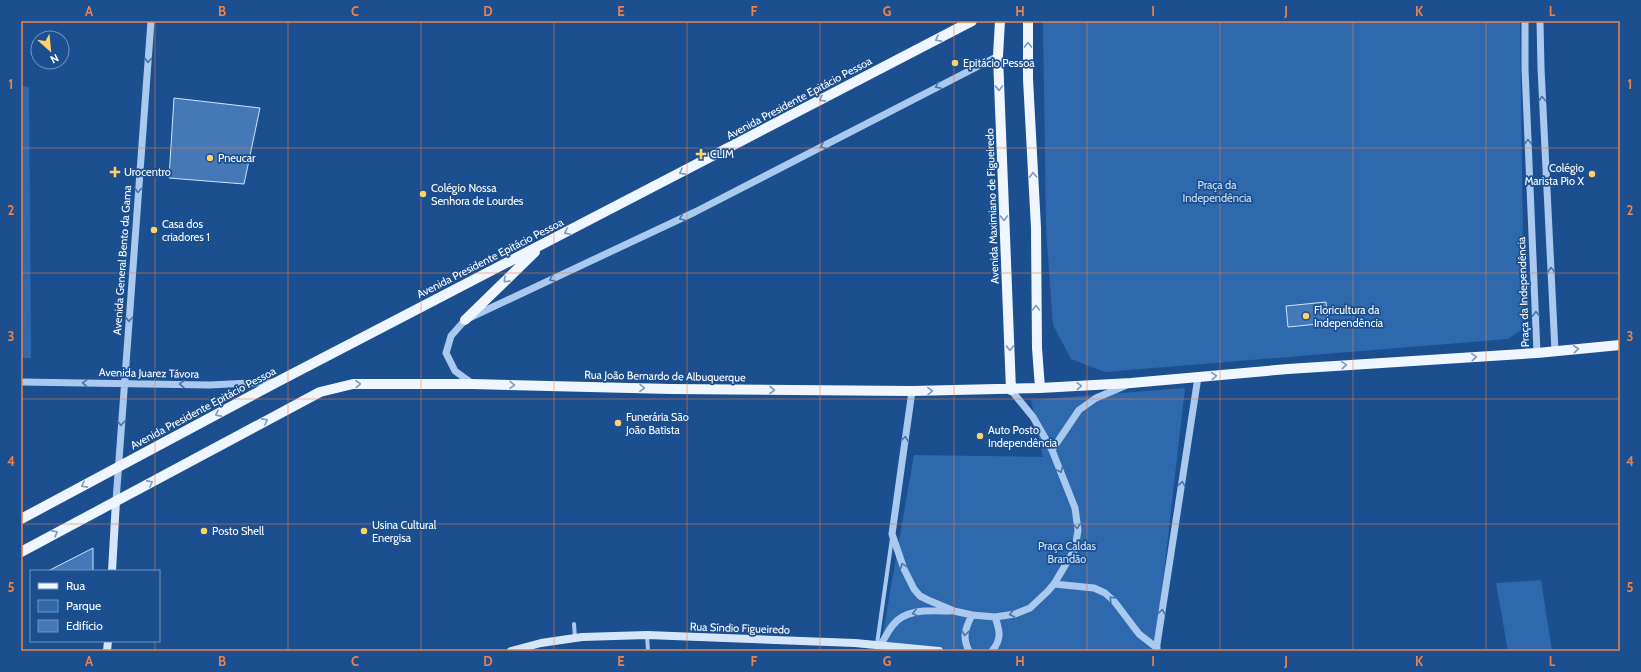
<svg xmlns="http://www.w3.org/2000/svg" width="1641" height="672" font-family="Cabin,sans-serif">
	<rect width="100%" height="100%" fill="#1b4f8f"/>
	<path fill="#2e69ad" d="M1043,21h477l4,294 -3,15 -13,9 -403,33 -34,-13 -18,-34 -7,-95z
		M21,86l8,1 2,271h-10z
		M1185,388l-30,263h-183l-91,-7 33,-189 129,2 -12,-57z
		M1541,580l11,71h-44l-12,-68z"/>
	<path fill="#4478b7" stroke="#cfe3fa" d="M174,98l86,10 -16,76 -75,-6z
		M1326,302l2,21 -40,4 -2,-21z
		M93,548v23h-45z"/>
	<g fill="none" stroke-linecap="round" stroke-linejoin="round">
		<path stroke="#a9c9ee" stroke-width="4" d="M574,624l1,14
			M647,635l1,16
			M877,644l15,-106"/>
		<path stroke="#a9c9ee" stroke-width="7" d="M1525,21v48l12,284
			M1540,21l1,47 14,283
			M21,382l188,3 64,-3
			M473,384l-18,-13 -9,-18 5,-17 14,-16 230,-108 303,-156
			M912,391l-20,143 12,35 10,20 6,7 8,4 26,11 18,4 23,2 20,-3 15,-6 18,-17 6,-7 21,-35 3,-19 -3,-22 -23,-58 -19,-33 -22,-27
			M1052,450l27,-40 17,-12 31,-13
			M116,501l35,-480
			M1054,584l40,4 11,5 9,8 25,33 18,14
			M881,644c4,-6 7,-13 12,-19 13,-17 38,-14 57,-14
			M969,651c-7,-14 -4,-22 3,-36
			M992,651c10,-12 8,-20 3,-34
			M1156,651l42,-274"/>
		<path stroke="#d6e6fa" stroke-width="8" d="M112,571l4,-70
			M107,651l1,-10
			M511,651l30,-8 41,-6 65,-2 208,8 84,8"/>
		<path stroke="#f0f6ff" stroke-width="10" d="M1000,21l-2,35 13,334
			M465,320l70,-68
			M1040,388l91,-5 157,-14 249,-16 83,-8
			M21,519l256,-137 695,-361
			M21,552l299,-160 33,-8h120l198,5 241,2 128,-3 -3,-40 -1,-120 -8,-149v-58"/>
	</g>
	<defs><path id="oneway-chevron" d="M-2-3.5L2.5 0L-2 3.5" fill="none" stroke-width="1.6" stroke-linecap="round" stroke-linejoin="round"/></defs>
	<g stroke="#7b9ac1">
		<use href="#oneway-chevron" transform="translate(938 39) rotate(152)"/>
		<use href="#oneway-chevron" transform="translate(1028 45) rotate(-90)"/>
		<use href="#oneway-chevron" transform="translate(999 88) rotate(88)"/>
		<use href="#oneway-chevron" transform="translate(822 99) rotate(152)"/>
		<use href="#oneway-chevron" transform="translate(682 172) rotate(152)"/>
		<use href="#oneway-chevron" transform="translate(1033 175) rotate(-93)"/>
		<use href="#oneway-chevron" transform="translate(1004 218) rotate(88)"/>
		<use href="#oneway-chevron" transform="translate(567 232) rotate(153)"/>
		<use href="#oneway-chevron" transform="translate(506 280) rotate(136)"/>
		<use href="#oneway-chevron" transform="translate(1036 308) rotate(-90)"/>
		<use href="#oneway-chevron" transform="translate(1010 348) rotate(88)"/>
		<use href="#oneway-chevron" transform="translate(1576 349) rotate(-6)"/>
		<use href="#oneway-chevron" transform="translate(1474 357) rotate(-4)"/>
		<use href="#oneway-chevron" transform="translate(1344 365) rotate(-4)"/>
		<use href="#oneway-chevron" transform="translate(1214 376) rotate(-5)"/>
		<use href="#oneway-chevron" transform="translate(358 384) rotate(-2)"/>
		<use href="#oneway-chevron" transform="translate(512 385) rotate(1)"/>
		<use href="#oneway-chevron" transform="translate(1079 386) rotate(-3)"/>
		<use href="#oneway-chevron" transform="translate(642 388) rotate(1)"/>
		<use href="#oneway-chevron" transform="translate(772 390)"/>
		<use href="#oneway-chevron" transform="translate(930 391) rotate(-1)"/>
		<use href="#oneway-chevron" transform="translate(218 414) rotate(152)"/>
		<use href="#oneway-chevron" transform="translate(265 421) rotate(-28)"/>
		<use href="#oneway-chevron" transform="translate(150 483) rotate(-28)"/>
		<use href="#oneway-chevron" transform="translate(84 485) rotate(152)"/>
		<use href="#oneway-chevron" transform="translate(55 533) rotate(-28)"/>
	</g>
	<g stroke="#4674ac">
		<use href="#oneway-chevron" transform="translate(148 60) rotate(94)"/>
		<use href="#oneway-chevron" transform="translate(938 86) rotate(153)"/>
		<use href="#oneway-chevron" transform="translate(1542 99) rotate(-93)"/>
		<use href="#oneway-chevron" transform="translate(1528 142) rotate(-92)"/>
		<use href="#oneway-chevron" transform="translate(823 146) rotate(153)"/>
		<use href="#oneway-chevron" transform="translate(138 190) rotate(94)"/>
		<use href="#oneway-chevron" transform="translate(682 218) rotate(155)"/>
		<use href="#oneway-chevron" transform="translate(1551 270) rotate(-93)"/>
		<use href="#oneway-chevron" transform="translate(552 279) rotate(155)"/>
		<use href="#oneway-chevron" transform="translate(1536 314) rotate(-92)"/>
		<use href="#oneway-chevron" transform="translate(129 319) rotate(94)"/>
		<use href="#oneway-chevron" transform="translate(85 383) rotate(-179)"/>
		<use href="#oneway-chevron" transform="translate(182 384) rotate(-179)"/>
		<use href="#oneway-chevron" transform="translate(121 423) rotate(93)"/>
		<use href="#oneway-chevron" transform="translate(905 439) rotate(-82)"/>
		<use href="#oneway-chevron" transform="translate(1060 470) rotate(66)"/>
		<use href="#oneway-chevron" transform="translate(1182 484) rotate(-81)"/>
		<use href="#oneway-chevron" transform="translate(1077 526) rotate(86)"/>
		<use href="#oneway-chevron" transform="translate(903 566) rotate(-110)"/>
		<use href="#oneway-chevron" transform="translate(1112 599) rotate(-134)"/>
		<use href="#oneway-chevron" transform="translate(1162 612) rotate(-81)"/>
		<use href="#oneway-chevron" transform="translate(915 613) rotate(167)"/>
		<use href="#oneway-chevron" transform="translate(1012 614) rotate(168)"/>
		<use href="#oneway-chevron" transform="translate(965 633) rotate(97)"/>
	</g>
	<path fill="none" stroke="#ee8249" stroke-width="1" stroke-opacity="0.55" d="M155,21v550M288,21v630M421,21v630M554,21v630M687,21v630M820,21v630M954,21v630M1087,21v630M1220,21v630M1353,21v630M1486,21v630M21,148h1599M21,273h1599M21,399h1599M21,524h1599M155,641v10"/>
	<g fill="#ffd166" stroke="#1b4f8f" stroke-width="1.5">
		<circle cx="955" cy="63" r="4"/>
		<path d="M699 148h4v4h4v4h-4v4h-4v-4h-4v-4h4z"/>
		<circle cx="210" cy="158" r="4"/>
		<path d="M113 166h4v4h4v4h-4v4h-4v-4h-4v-4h4z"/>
		<circle cx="1592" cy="174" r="4"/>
		<circle cx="423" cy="194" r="4"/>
		<circle cx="154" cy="230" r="4"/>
		<circle cx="1306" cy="316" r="4"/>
		<circle cx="618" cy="423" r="4"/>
		<circle cx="980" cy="436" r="4"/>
		<circle cx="204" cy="531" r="4"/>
		<circle cx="364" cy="531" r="4"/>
	</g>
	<g text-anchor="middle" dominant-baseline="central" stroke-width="3.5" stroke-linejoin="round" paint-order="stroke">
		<g font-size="11" fill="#fff" stroke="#1b4f8f" text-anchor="start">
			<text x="963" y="63">Epitácio Pessoa</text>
			<text x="710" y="154">CLIM</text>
			<text x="218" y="158">Pneucar</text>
			<text x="1584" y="168" text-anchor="end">Colégio<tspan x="1584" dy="13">Marista Pio X</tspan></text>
			<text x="124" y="172">Urocentro</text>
			<text x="431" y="188">Colégio Nossa<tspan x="431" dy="13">Senhora de Lourdes</tspan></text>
			<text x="162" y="224">Casa dos<tspan x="162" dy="13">criadores 1</tspan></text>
			<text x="1314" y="310">Floricultura da<tspan x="1314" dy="13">Independência</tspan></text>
			<text x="626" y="417">Funerária São<tspan x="626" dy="13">João Batista</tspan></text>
			<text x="988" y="430">Auto Posto<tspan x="988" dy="13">Independência</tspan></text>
			<text x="372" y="525">Usina Cultural<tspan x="372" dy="13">Energisa</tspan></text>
			<text x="212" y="531">Posto Shell</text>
		</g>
		<g font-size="11" fill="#fff" stroke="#1b4f8f">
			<text transform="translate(799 98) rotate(-28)">Avenida Presidente Epitácio Pessoa</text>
			<text transform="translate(992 206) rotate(-92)">Avenida Maximiano de Figueiredo</text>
			<text transform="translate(490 258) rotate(-27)">Avenida Presidente Epitácio Pessoa</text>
			<text transform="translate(122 260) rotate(-86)">Avenida General Bento da Gama</text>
			<text transform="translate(1523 292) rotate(-92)">Praça da Independência</text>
			<text transform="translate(149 373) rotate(1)">Avenida Juarez Távora</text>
			<text transform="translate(665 376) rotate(1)">Rua João Bernardo de Albuquerque</text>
			<text transform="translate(203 408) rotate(-28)">Avenida Presidente Epitácio Pessoa</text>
			<text transform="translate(740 628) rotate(2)">Rua Síndio Figueiredo</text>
		</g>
		<g font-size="11" fill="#cfe3fa" stroke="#1b4f8f">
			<text x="1217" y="185">Praça da<tspan x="1217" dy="13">Independência</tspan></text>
			<text x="1067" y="546">Praça Caldas<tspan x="1067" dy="13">Brandão</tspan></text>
		</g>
	</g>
	<rect width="1641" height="672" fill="none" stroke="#1b4f8f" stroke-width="44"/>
	<rect x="30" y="570" width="130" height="72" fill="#1b4f8f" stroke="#7695bc"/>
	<rect x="38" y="583" width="20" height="6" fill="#f0f6ff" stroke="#7695bc"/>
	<text x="66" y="590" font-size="12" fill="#ffffff">Rua</text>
	<rect x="38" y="600" width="20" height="12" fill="#2e69ad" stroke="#7695bc"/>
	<text x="66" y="610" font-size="12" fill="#ffffff">Parque</text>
	<rect x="38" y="620" width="20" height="12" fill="#4478b7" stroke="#7695bc"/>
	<text x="66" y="630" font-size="12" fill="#ffffff">Edifício</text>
	<g transform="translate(50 50) rotate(153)"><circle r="19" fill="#1b4f8f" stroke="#7695bc"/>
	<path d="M0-3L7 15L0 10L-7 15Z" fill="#ffd166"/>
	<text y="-6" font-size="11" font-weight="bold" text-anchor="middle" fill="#ffffff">N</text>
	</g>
	<rect x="22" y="22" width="1597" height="628" fill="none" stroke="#ee8249" stroke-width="1.5"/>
	<g font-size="13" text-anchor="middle" font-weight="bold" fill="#ee8249">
		<text x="89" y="16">A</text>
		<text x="222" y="16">B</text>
		<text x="355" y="16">C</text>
		<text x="488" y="16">D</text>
		<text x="621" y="16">E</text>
		<text x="754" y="16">F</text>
		<text x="887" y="16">G</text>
		<text x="1020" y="16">H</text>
		<text x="1153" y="16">I</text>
		<text x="1286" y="16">J</text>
		<text x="1419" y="16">K</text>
		<text x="1552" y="16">L</text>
		<text x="11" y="89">1</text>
		<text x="1630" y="89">1</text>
		<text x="11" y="215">2</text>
		<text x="1630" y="215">2</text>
		<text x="11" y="341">3</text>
		<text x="1630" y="341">3</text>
		<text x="11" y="466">4</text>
		<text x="1630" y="466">4</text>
		<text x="11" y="592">5</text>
		<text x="1630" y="592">5</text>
		<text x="89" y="666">A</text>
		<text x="222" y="666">B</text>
		<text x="355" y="666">C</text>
		<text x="488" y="666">D</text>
		<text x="621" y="666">E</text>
		<text x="754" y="666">F</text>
		<text x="887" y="666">G</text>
		<text x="1020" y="666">H</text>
		<text x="1153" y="666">I</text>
		<text x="1286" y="666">J</text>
		<text x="1419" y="666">K</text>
		<text x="1552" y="666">L</text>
	</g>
</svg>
